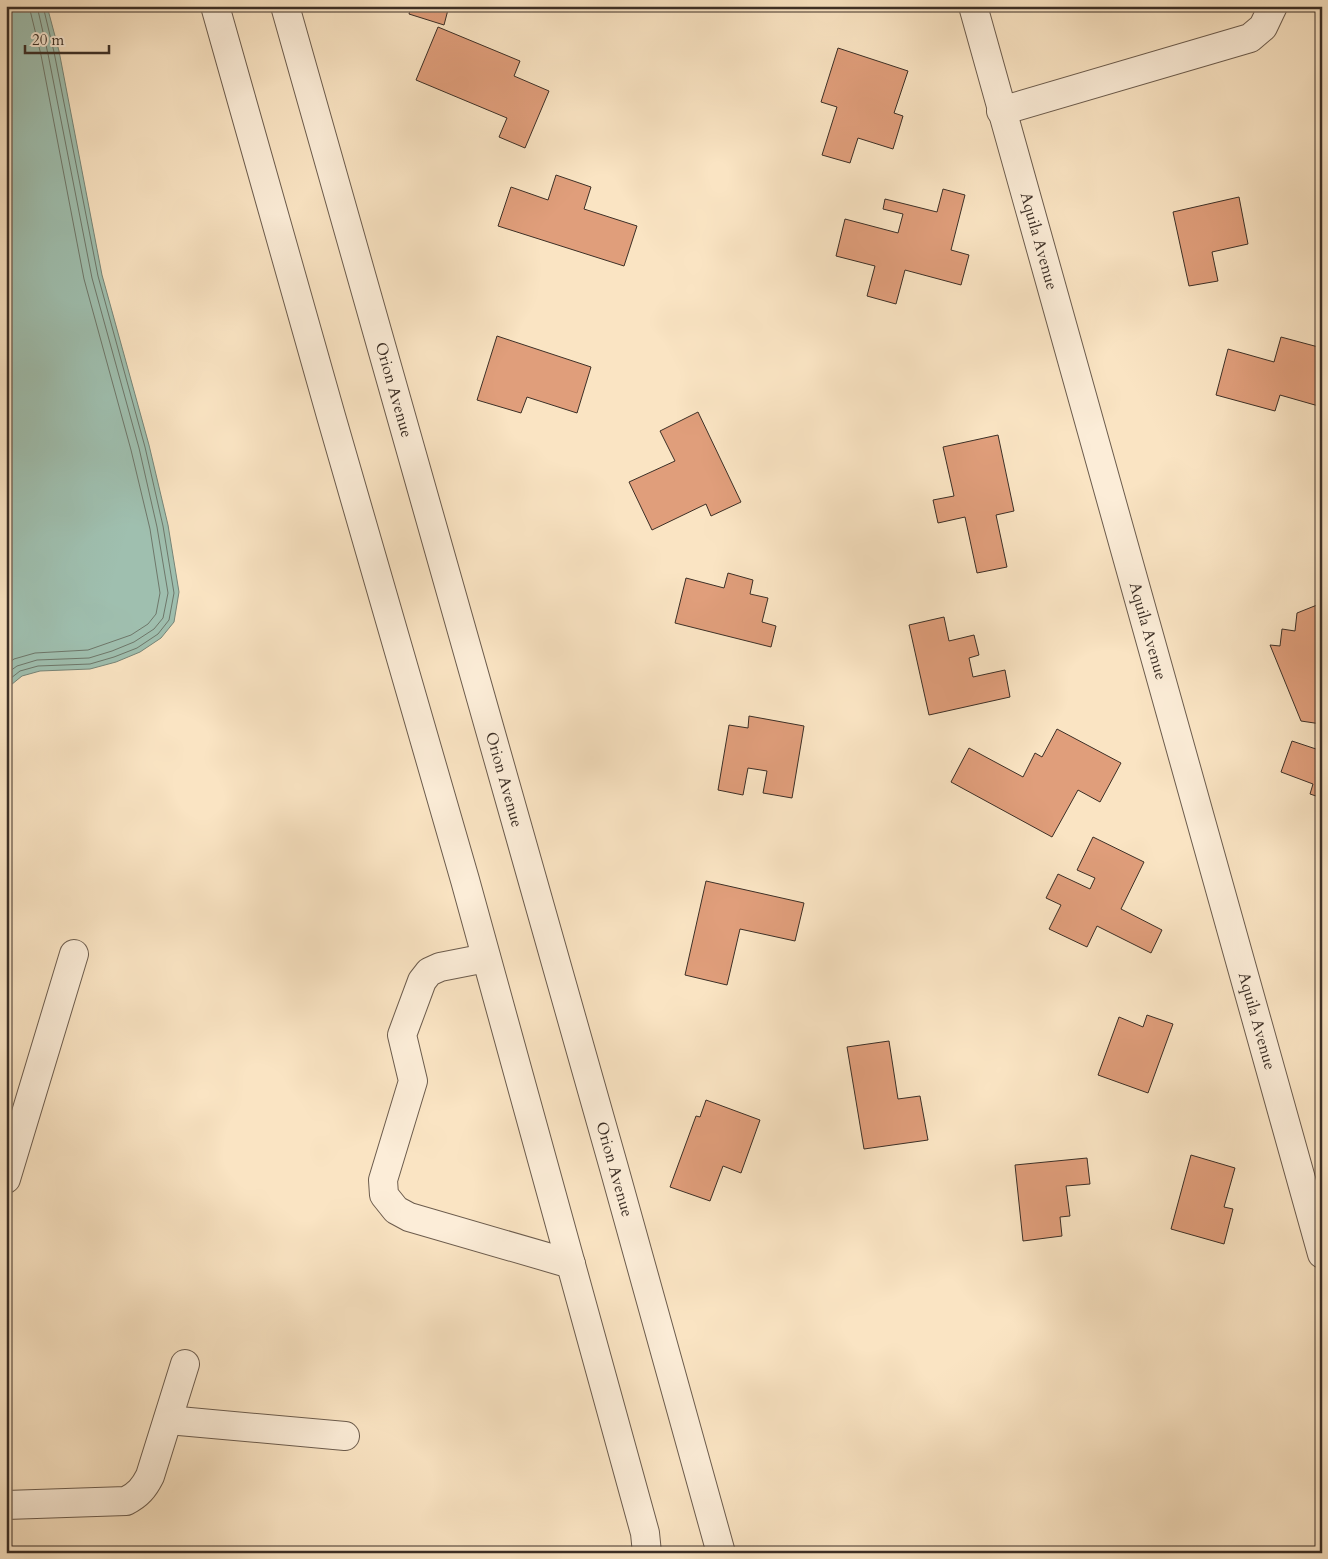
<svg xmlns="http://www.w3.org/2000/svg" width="1328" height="1559" font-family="Cardo,serif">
	<rect width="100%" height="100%" fill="#fae4c3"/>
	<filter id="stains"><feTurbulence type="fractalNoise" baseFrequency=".004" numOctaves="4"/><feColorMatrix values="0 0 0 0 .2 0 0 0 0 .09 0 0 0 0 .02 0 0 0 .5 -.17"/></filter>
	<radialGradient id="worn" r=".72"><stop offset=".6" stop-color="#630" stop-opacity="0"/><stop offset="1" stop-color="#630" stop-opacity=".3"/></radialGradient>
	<path fill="#9fbfaf" stroke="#778578" d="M6,6h41l12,45 43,224 47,170 19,80 11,67 -5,30 -13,16 -21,14 -24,10 -26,7 -50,2 -18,5 -16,13z"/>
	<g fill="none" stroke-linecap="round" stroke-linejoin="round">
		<path stroke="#6e776a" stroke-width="1" d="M6,665l8,-6 21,-6 53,-3 43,-15 17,-11 8,-10 4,-21 -10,-64 -19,-79 -47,-171 -43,-224 -12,-49
			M6,674l11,-8 20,-6 52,-2 23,-7 22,-9 20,-13 9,-11 5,-25 -11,-66 -18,-79 -47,-170 -44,-224 -11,-48
			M6,682l14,-11 18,-5 52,-2 24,-7 23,-9 21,-14 11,-14 5,-27 -11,-67 -18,-79 -47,-171 -44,-224 -11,-46"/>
	</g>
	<path fill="#e09e7b" stroke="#3c2f26" d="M411,6h38l-5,19 -35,-11z
		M438,27l82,34 -6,15 35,15 -24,57 -26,-11 8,-19 -91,-38z
		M838,48l70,23 -14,42 9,3 -10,33 -35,-11 -8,25 -28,-8 15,-48 -16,-5z
		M556,175l35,12 -7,22 53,17 -13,40 -126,-40 13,-39 37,13z
		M943,189l22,6 -14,55 18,5 -8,30 -56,-15 -9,34 -29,-8 8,-30 -39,-10 9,-37 53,14 5,-19 -20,-5 2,-10 52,13z
		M1239,197l9,47 -36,8 6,29 -29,5 -16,-74z
		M497,336l94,31 -14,46 -50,-16 -6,16 -44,-13z
		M1281,337l41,11v59l-42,-12 -5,16 -59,-16 12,-46 46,13z
		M698,412l43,90 -30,14 -5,-12 -54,26 -23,-48 46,-21 -15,-30z
		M998,435l16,76 -18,4 11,52 -30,6 -12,-56 -27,6 -5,-23 21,-4 -11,-49z
		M728,573l25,7 -3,14 18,4 -6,24 14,4 -5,21 -96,-24 11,-45 38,10z
		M1322,603v121h-1l-20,-3 -31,-76 10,1 2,-17 13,2 2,-18z
		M944,617l5,24 25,-6 5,20 -10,3 4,19 32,-7 5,27 -81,18 -20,-90z
		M749,716l55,10 -12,72 -29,-5 4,-22 -19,-3 -5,27 -25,-5 11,-65 19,3z
		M1057,729l64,34 -21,39 -22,-12 -26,47 -101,-55 18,-34 54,29 12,-24 7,4z
		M1292,741l30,10v47l-12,-4 3,-10 -32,-12z
		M1093,837l51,25 -23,47 41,21 -11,23 -54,-27 -10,21 -38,-18 12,-24 -15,-7 12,-24 32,15 5,-11 -18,-8z
		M706,881l98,22 -9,38 -55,-12 -13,56 -42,-10z
		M1147,1015l26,9 -25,69 -50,-18 21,-58 24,10z
		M889,1041l9,58 22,-3 8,44 -64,9 -17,-102z
		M706,1100l54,20 -19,53 -18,-7 -13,35 -40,-14 26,-71 4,1z
		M1191,1155l44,13 -11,39 9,2 -9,35 -53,-15z
		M1087,1158l3,26 -24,2 4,30 -10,1 2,19 -39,5 -8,-76z"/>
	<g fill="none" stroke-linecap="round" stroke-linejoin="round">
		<g stroke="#6c5c4d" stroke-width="30">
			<g id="minor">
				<path d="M215,6l116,410 134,464 180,653 2,20"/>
				<path id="s1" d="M285,6l329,1162 107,385"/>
				<path id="s2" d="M973,6l349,1248"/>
				<path d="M1001,111l249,-73 13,-11 10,-21"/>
				<path d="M486,958l-46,9 -11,5 -7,9 -20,54 11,46 -30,99 1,15 12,15 13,7 162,47"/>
				<path d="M6,1179l68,-225"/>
				<path d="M168,1420l177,16"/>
				<path d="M6,1505l120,-4c12,-6 18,-13 24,-25l35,-112"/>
			</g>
		</g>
		<use href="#minor" stroke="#fcedd8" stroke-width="28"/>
	</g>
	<g text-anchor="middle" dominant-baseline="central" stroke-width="4" stroke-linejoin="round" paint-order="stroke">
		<g font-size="16" fill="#3c2f26" stroke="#fcedd8">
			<text stroke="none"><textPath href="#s2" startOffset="244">Aquila Avenue</textPath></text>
			<text stroke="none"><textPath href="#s1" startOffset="399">Orion Avenue</textPath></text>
			<text stroke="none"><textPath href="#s2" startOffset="649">Aquila Avenue</textPath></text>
			<text stroke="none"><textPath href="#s1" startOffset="804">Orion Avenue</textPath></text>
			<text stroke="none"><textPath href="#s2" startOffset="1054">Aquila Avenue</textPath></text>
			<text stroke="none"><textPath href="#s1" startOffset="1209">Orion Avenue</textPath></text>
		</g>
	</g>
	<rect width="1328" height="1559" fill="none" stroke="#fae4c3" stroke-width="25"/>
	<rect x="8" y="8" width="1313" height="1544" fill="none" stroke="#3c2f26" stroke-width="2.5"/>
	<rect x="12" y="12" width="1303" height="1534" fill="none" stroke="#3c2f26"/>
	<path d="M25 45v8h84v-8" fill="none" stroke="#3c2f26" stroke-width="2.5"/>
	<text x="32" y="45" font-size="15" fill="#3c2f26" stroke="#fcedd8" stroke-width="4" paint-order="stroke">20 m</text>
	<rect width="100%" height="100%" filter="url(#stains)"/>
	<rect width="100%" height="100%" fill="url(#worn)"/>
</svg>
